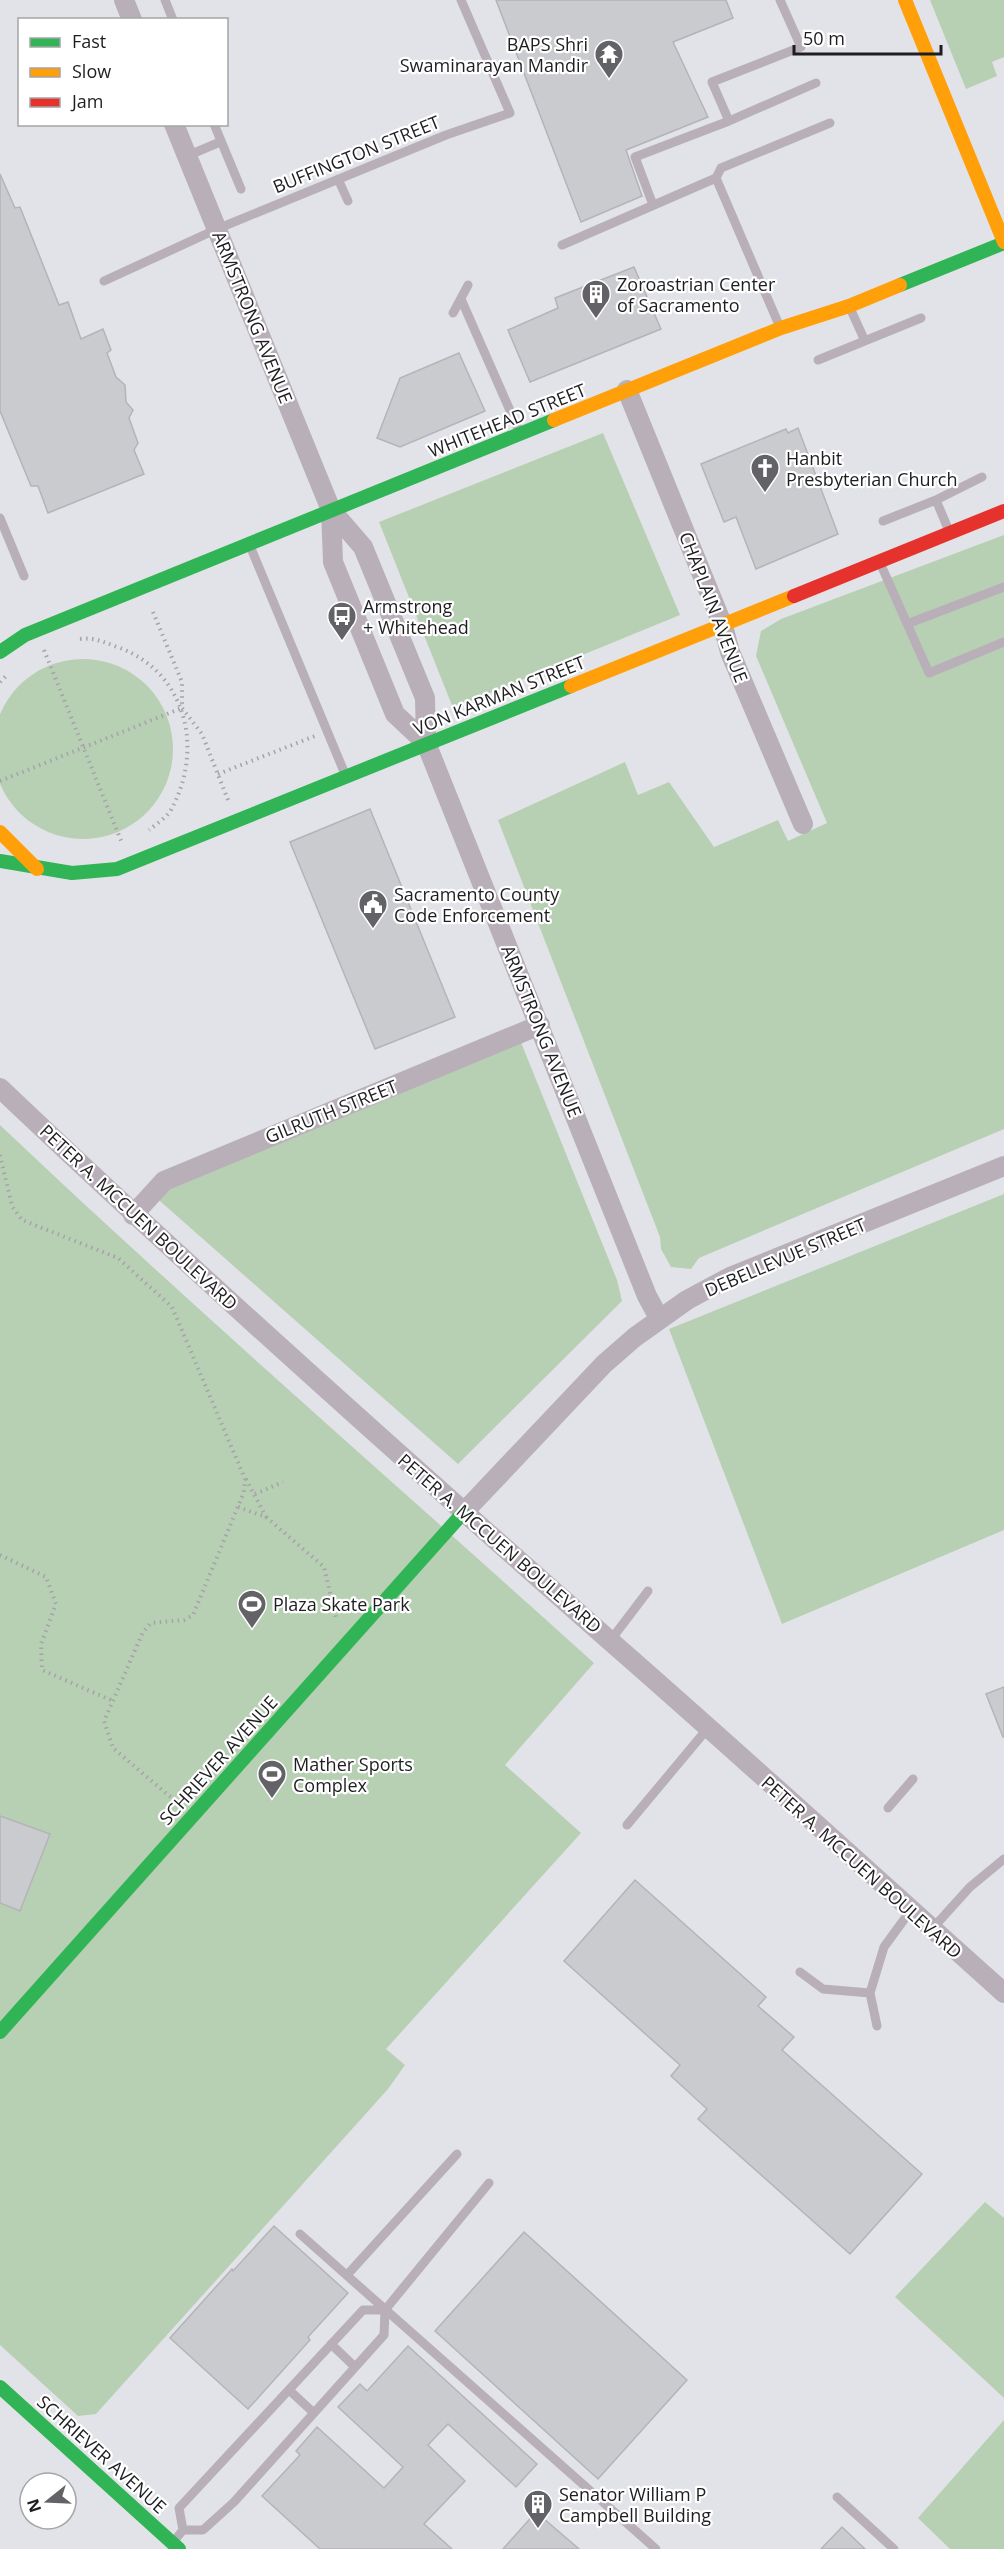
<svg xmlns="http://www.w3.org/2000/svg" width="1004" height="2549" font-family="'Open Sans',sans-serif">
	<rect width="100%" height="100%" fill="#e2e3e8"/>
	<path fill="#b7d0b3" d="M930,0h74v57l-12,5 5,14 -31,13z
		M603,433l77,182 -227,93 -74,-186z
		M1004,535v594l-305,129 -8,11 -20,-2 -10,-18 -1,-12 -162,-417 127,-58 13,33 31,-13 45,65 64,-27 10,21 39,-18 -71,-167 5,-25 20,-12z
		M-7 749a90 90 0 1 1 180 0a90 90 0 1 1-180 0Z
		M518,1035l99,245 5,21 -164,163 -306,-270z
		M0,1125c194,184 396,359 594,538l-89,102 76,68 -195,216 19,16 -17,24 -292,325 -18,2 -78,-71z
		M1004,1194v336l-222,94 -113,-295z
		M985,2202l19,16v180l-109,-101z
		M1004,2420v129h-54l-32,-31z"/>
	<path fill="#cacbcf" stroke="#b4b4b8" stroke-width="1.5" d="M496,0h230l7,18 -60,24 35,75 -82,33 16,46 -61,26z
		M0,174l15,34 5,-1 39,98 9,-3 13,37 22,-10 8,21 -4,3 9,24 9,8 1,17 7,8 -4,8 9,25 -4,7 10,24 -96,39 -10,-27h-7l-31,-75z
		M634,267l27,62 -131,53 -22,-52 50,-22 -3,-10z
		M459,353l26,58 -85,36 -23,-9 23,-60z
		M798,428l40,106 -82,35 -20,-52 -12,5 -23,-58 85,-35 2,4z
		M370,809l85,208 -80,32 -85,-207z
		M1004,1687v50h-1l-17,-43z
		M0,1816l50,18 -30,77 -20,-8z
		M635,1880l131,117 -8,9 36,31 -12,13 140,124 -72,80 -152,-135 9,-10 -36,-33 9,-11 -116,-104z
		M274,2226l74,67 -40,44 2,3 -62,69 -78,-71 62,-69 1,2z
		M524,2232l163,148 -89,99 -163,-148z
		M408,2346l129,118 -21,23 -68,-63 -20,21 37,36 -41,43 28,25h-132l-58,-53 38,-41 -4,-4 21,-24 67,61 19,-21 -65,-60 22,-23 7,7z
		M536,2512l43,37h-76z
		M842,2527l23,22h-44z"/>
	<g fill="none" stroke-linecap="round" stroke-linejoin="round">
		<path stroke="#a7a2a9" stroke-width="4" stroke-dasharray="1.5 4.5" stroke-linecap="butt" d="M153,612l29,70v26l20,26 26,66
			M80,639c15,-2 26,4 40,9 66,25 84,100 52,160 -4,9 -16,16 -23,22
			M44,650l78,193
			M0,682l8,-8
			M218,774l97,-38
			M0,781l182,-73
			M0,1155l12,51 10,14 96,38 54,49 73,172 -1,13 -51,123 -9,5 -33,3 -8,9 -39,89 9,27 61,52
			M246,1479l20,38
			M255,1494l28,-12
			M238,1507l28,10 58,50 12,51
			M0,1555l46,22 10,27 -15,40 1,26 71,31"/>
		<path stroke="#b8afb8" stroke-width="9" d="M165,0l8,20
			M729,121l87,-38
			M214,124l27,65
			M187,156l33,-14
			M716,178l63,147
			M338,179l10,22
			M653,205l-18,-48 94,-36 -17,-39 89,-35 -21,-47
			M562,245l154,-67 5,-10 109,-45
			M104,281l113,-52 229,-94 64,-22 -49,-113
			M461,299l58,132
			M850,308l15,33
			M453,313l15,-28
			M818,360l103,-42
			M936,500l13,31
			M0,518l24,58
			M883,521l53,-21 46,-23
			M250,546l95,228
			M881,565l48,108 75,-31
			M907,624l97,-37
			M610,1641l38,-50
			M888,1808l25,-29
			M627,1825l81,-97
			M932,1929l38,-42 34,-28
			M800,1972l23,17 47,4 14,-46 27,-37
			M870,1993l7,33
			M300,2234l356,315
			M347,2275l110,-121
			M331,2344l24,23
			M289,2390l25,23
			M837,2497l57,52
			M183,2530l-4,-22 184,-198h22
			M174,2541l9,-11h20l31,-28 150,-167 1,-25 104,-127"/>
		<path stroke="#b8afb8" stroke-width="20" d="M124,0l8,20
			M174,124l157,386 32,37 62,151 1,45 221,553 12,22
			M627,390l96,236 7,26 73,172
			M331,510l2,52 62,152 31,29
			M0,1088c199,189 403,371 609,552 133,116 263,235 395,353
			M133,1215l31,-34 376,-156
			M463,1513l141,-149 31,-27 52,-37 43,-23 274,-111"/>
		<path stroke="#30b455" stroke-width="14" d="M900,285l104,-42
			M0,652l25,-17 529,-215
			M0,861l72,12 45,-4 454,-183
			M0,2032l463,-519
			M0,2387l179,162"/>
		<path stroke="#ff9f0a" stroke-width="14" d="M905,0l99,242
			M554,420l227,-92 68,-22 51,-21
			M571,686l223,-90
			M0,832l37,37"/>
		<path stroke="#e5322d" stroke-width="14" d="M794,596l210,-85"/>
	</g>
	<defs>
		<g id="temple-pin" transform="scale(1.5)"><path d="M0 17L-7.5 6A9.5 9.5 0 1 1 7.5 6Z" fill="#636367" stroke="#fff"/><path d="M0-6L5-2H3V0L6.5 2.5H4V6H1.5V3h-3V6H-4V2.5H-6.5L-3 0V-2H-5Z" fill="#fff"/></g>
		<g id="building-pin" transform="scale(1.5)"><path d="M0 17L-7.5 6A9.5 9.5 0 1 1 7.5 6Z" fill="#636367" stroke="#fff"/><path d="M-4-6H4V6H1V3H-1V6H-4ZM-2.5-4.3h1.7v1.8h-1.7ZM.8-4.3h1.7v1.8H.8ZM-2.5-1h1.7V.8h-1.7ZM.8-1h1.7V.8H.8Z" fill="#fff"/></g>
		<g id="church-pin" transform="scale(1.5)"><path d="M0 17L-7.5 6A9.5 9.5 0 1 1 7.5 6Z" fill="#636367" stroke="#fff"/><path d="M-1.2-6h2.4v3.5h3.3v2.4h-3.3V6h-2.4V-.1h-3.3v-2.4h3.3Z" fill="#fff"/></g>
		<g id="bus-pin" transform="scale(1.5)"><path d="M0 17L-7.5 6A9.5 9.5 0 1 1 7.5 6Z" fill="#636367" stroke="#fff"/><path d="M-5-6H5V4H4V6H2V4H-2V6H-4V4H-5ZM-3.5-4V0h7V-4ZM-3.5 1.2v1.5H-2V1.2ZM2 1.2v1.5H3.5V1.2Z" fill="#fff"/></g>
		<g id="civic-pin" transform="scale(1.5)"><path d="M0 17L-7.5 6A9.5 9.5 0 1 1 7.5 6Z" fill="#636367" stroke="#fff"/><path d="M-.6-6.5H3V-4.5H.6V-3L4-1V1h2V6H-6V1h2V-1L-.6-3ZM-1.2 2.5V6h2.4V2.5Z" fill="#fff"/></g>
		<g id="stadium-pin" transform="scale(1.5)"><path d="M0 17L-7.5 6A9.5 9.5 0 1 1 7.5 6Z" fill="#636367" stroke="#fff"/><path d="M0-5a6.5 5 0 1 0 0 10a6.5 5 0 1 0 0-10ZM-3.5-1.8h7v3.6h-7Z" fill="#fff"/></g>
	</defs>
	<g fill-rule="evenodd">
		<use href="#temple-pin" x="609" y="54"/>
		<use href="#building-pin" x="596" y="294"/>
		<use href="#church-pin" x="765" y="468"/>
		<use href="#bus-pin" x="342" y="616"/>
		<use href="#civic-pin" x="373" y="904"/>
		<use href="#stadium-pin" x="252" y="1604"/>
		<use href="#stadium-pin" x="272" y="1774"/>
		<use href="#building-pin" x="538" y="2504"/>
	</g>
	<g text-anchor="middle" dominant-baseline="central" stroke-width="4.5" stroke-linejoin="round" paint-order="stroke">
		<g font-size="18" fill="#1e1e21" stroke="#fff" text-anchor="start">
			<text x="588" y="44" text-anchor="end">BAPS Shri<tspan x="588" dy="21">Swaminarayan Mandir</tspan></text>
			<text x="617" y="284">Zoroastrian Center<tspan x="617" dy="21">of Sacramento</tspan></text>
			<text x="786" y="458">Hanbit<tspan x="786" dy="21">Presbyterian Church</tspan></text>
			<text x="363" y="606">Armstrong<tspan x="363" dy="21">+ Whitehead</tspan></text>
			<text x="394" y="894">Sacramento County<tspan x="394" dy="21">Code Enforcement</tspan></text>
			<text x="273" y="1604">Plaza Skate Park</text>
			<text x="293" y="1764">Mather Sports<tspan x="293" dy="21">Complex</tspan></text>
			<text x="559" y="2494">Senator William P<tspan x="559" dy="21">Campbell Building</tspan></text>
		</g>
		<g font-size="18" fill="#1e1e21" stroke="#fff">
			<text transform="translate(356 154) rotate(-22)">BUFFINGTON STREET</text>
			<text transform="translate(253 317) rotate(68)">ARMSTRONG AVENUE</text>
			<text transform="translate(507 420) rotate(-22)">WHITEHEAD STREET</text>
			<text transform="translate(714 607) rotate(69)">CHAPLAIN AVENUE</text>
			<text transform="translate(499 695) rotate(-22)">VON KARMAN STREET</text>
			<text transform="translate(542 1031) rotate(68)">ARMSTRONG AVENUE</text>
			<text transform="translate(331 1111) rotate(-22)">GILRUTH STREET</text>
			<text transform="translate(139 1217) rotate(43)">PETER A. MCCUEN BOULEVARD</text>
			<text transform="translate(785 1257) rotate(-23)">DEBELLEVUE STREET</text>
			<text transform="translate(500 1543) rotate(41)">PETER A. MCCUEN BOULEVARD</text>
			<text transform="translate(218 1760) rotate(-48)">SCHRIEVER AVENUE</text>
			<text transform="translate(862 1867) rotate(42)">PETER A. MCCUEN BOULEVARD</text>
			<text transform="translate(102 2454) rotate(42)">SCHRIEVER AVENUE</text>
		</g>
	</g>
	<rect x="18" y="18" width="210" height="108" fill="#ffffff" stroke="#a5a5a6" stroke-width="1.5"/>
	<rect x="30" y="38" width="30" height="9" fill="#30b455" stroke="#a5a5a6" stroke-width="1.5"/>
	<text x="72" y="48" font-size="18" fill="#1e1e21">Fast</text>
	<rect x="30" y="68" width="30" height="9" fill="#ff9f0a" stroke="#a5a5a6" stroke-width="1.5"/>
	<text x="72" y="78" font-size="18" fill="#1e1e21">Slow</text>
	<rect x="30" y="98" width="30" height="9" fill="#e5322d" stroke="#a5a5a6" stroke-width="1.5"/>
	<text x="72" y="108" font-size="18" fill="#1e1e21">Jam</text>
	<g transform="translate(48 2501) rotate(252)"><circle r="28" fill="#ffffff" stroke="#a5a5a6" stroke-width="1.5"/>
	<path d="M0-4.5L10 22L0 15L-10 22Z" fill="#636367"/>
	<text y="-9" font-size="16" font-weight="bold" text-anchor="middle" fill="#1e1e21">N</text>
	</g>
	<path d="M794 45v9h147v-9" fill="none" stroke="#1e1e21" stroke-width="3"/>
	<text x="803" y="45" font-size="18" fill="#1e1e21" stroke="#ffffff" stroke-width="4.5" paint-order="stroke">50 m</text>
</svg>
